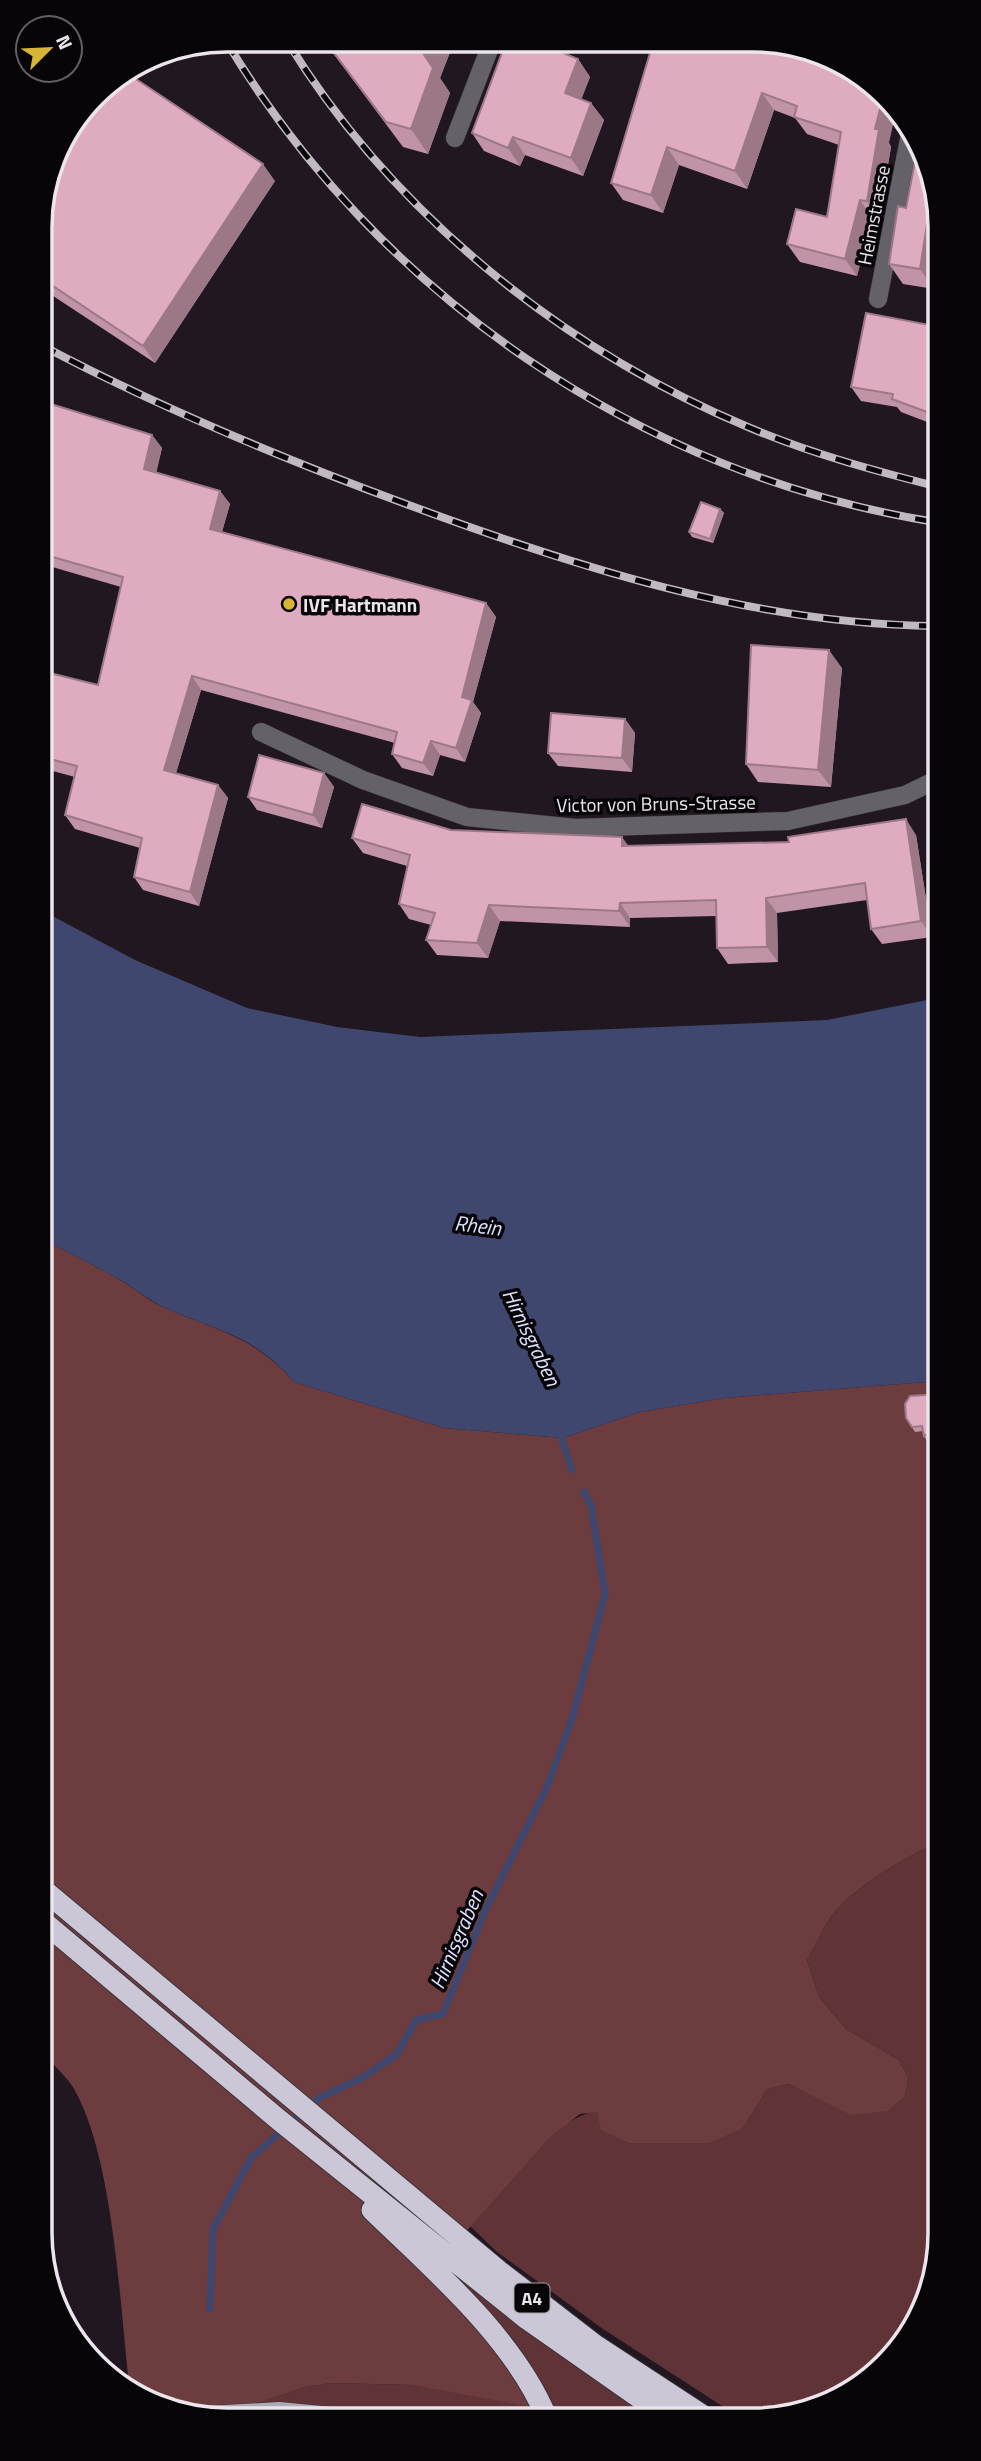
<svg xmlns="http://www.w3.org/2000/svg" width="981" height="2461" font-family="'Titillium Web',sans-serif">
	<rect width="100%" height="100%" fill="#201720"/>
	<path fill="#603336" d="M939,1842l1,403 -38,103 -45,41 -56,25 -65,1 -133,-86 -106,-77 -27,-26c31,-36 79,-107 127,-115l32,31h37l77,-14 24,-39 22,-5 22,10 77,17 17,-14 3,-19 -9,-18 -53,-31 -27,-32 -12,-37c7,-13 13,-27 21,-39 21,-32 77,-64 111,-79z
		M440,2261l113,89 93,65 -304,2 -112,-5 75,-25 26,-4 82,2z"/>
	<path fill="#6c3c3f" d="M44,1240c23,12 48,24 71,37 17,9 33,24 50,31 53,23 89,28 129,74l150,46 119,10 77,-26 84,-14 214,-17 1,461c-34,15 -90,47 -111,79 -7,12 -14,26 -21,39l12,37 27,32 53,31 9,18 -3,19 -17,14 -37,4 -62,-31 -22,5 -24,39 -34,15h-80l-28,-13 -4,-18 -17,2 -30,23 -110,124 102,148 -129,-24 -82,-2 -26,4 -71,24 -42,6 -63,-33c-9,-79 -16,-228 -55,-295 -7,-12 -19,-22 -28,-32z"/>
	<path fill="#40476e" d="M43,911l92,49 112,48 90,19 83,10 407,-17 110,-22 1,383 -214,17 -84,14 -77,26 -119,-10 -150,-46c-40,-47 -76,-51 -129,-74 -17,-8 -33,-22 -50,-31 -23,-13 -48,-25 -71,-37z"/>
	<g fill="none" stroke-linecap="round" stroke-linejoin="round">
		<path stroke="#40476e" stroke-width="7" d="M559,1431l13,39
			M210,2309l3,-80 38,-71 68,-60 43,-20 35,-24 19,-34 27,-6 42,-103 62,-124 25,-68 33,-125 -14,-89 -7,-13"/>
		<g stroke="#3d343c" stroke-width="19">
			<path id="minor" d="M455,138l37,-96
				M878,299l31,-160
				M261,732l102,48 104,37 109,11 212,-7 117,-26 31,-15"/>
		</g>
		<g stroke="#3d343c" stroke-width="19">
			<path id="major" d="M189,2416l90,-5 63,6"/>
		</g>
		<g stroke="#3d343c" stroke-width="23">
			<path id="highway" d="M45,1891l454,380 96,74 107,70
				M46,1924l233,196 248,199 137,96
				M372,2210c60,58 141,127 174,206"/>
		</g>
		<use href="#minor" stroke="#646268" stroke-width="18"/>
		<use href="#major" stroke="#aeaab7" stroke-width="18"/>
		<use href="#highway" stroke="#ccc7d6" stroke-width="21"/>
		<g stroke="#c0b9bf" stroke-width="8">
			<path id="rail" d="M226,41c153,255 415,434 709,481
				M287,41c106,172 275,308 461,386 61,26 124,43 187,59
				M41,345c117,62 240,113 365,159 170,63 347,120 530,122"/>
		</g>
		<use href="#rail" stroke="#080508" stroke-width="5" stroke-dasharray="16" stroke-linecap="butt"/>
	</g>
	<path fill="#c093a6" d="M324,41l130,1 -14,36 10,15 -22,61 -25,-7z
		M653,43l236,100 2,4 -12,72 -7,-1 -15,58 -57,-14 -13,-18 40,-27 12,-72 -32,-11 -12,-16 -21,-8 -27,79 -68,-24 -16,48 -40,-13 -12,-17z
		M563,53l15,6 12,18 -9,22 10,4 13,17 -21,56 -58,-21 -5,11 -36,-15 -12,-18z
		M934,180l1,102 -1,7 -31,-5 -14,-20 17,-56z
		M275,181l-120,182 -114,-75v-73z
		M935,326v99l-34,-13 -4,-5 -36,-6 -10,-14z
		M41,401l111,34 10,13 -6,24 64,19 10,13 -8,28 264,71 10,14 -23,85 8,11 -16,49 -25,-7 -7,21 -31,-8 -10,-14 3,-11 -194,-53 -25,83 42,12 10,13 -29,108 -56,-16 -9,-13 6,-29 -65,-19 -10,-14 10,-38 -26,-7 -7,-10 1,-16h-1v-73l56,14 23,-98 -79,-23z
		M720,509l4,4 -11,30 -21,-6 -3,-5z
		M842,668l-11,119 -73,-5 -12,-18z
		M625,719l10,14 -3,39 -74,-6 -10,-13z
		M324,773l10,14 -12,41 -65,-18 -9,-13z
		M451,830l178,16 160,-4 127,-7 16,102 -50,7 -11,-15 -4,-29 -90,13 1,49 -50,2 -11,-16 -1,-32 -86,2v9l-130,-6 -12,37 -51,-3 -11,-15 5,-15 -22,-6 -10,-15 8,-38 -44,-13 -11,-15z
		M938,1394v40l-11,7 -3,-5 -1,-5 -8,1 -9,-14z"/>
	<path fill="#9c7887" d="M427,42h27l-14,36 10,15 -22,61 -17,-25 12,-76z
		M548,42h19l-8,22 -13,-18z
		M578,59l12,18 -13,34 -12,-18z
		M762,93l12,17 -27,79 -12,-18z
		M883,97l12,19 -6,27 2,4 -12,72 -12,-18 8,-72z
		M591,103l13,17 -21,56 -12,-18z
		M513,137l12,18 -5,11 -12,-18z
		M667,147l12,18 -16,48 -12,-18z
		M263,164l12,17 -120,182 -12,-17z
		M933,183l1,2 1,97 -1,7 -14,-20z
		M860,200l12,18 -15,58 -12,-17z
		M152,435l10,13 -8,35 -10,-14z
		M220,491l10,13 -11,38 -9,-13z
		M720,509l4,4 -11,30 -3,-4z
		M486,603l10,14 -23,85 8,11 -16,49 -9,-14 6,-51z
		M829,650l13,18 -11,119 -13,-17z
		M192,676l9,14 -28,93 -9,-13z
		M625,719l10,14 -3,39 -10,-14z
		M431,741l9,14 -7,21 -10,-13z
		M324,773l10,14 -12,41 -9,-13z
		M218,785l10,13 -29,108 -9,-14z
		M906,819l10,16 16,102 -11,-16z
		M622,837l11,15 -11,-6z
		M766,898l11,15 1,49 -11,-15z
		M620,903l10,15v9l-11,-16z
		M489,905l11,16 -12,37 -11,-15z"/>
	<path fill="#dfabc1" stroke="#9c7887" stroke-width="2" d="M325,41l102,1 -4,11 10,15 -22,61 -25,-7z
		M506,42h42l-2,4 32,13 -13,34 26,10 -20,55 -58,-21 -5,11 -36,-15z
		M653,43l136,1 88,43 6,10 -8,32h4l-12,72 -7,-1 -15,59 -58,-15 9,-35 31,8 14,-85 -47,-15 3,-11 -35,-13 -27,78 -68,-24 -16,48 -40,-12z
		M127,73l136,91 -120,182 -102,-68v-63l18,-70 45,-58z
		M917,151l17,29 -14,89 -31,-5 9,-58 8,2z
		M866,313l69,13v89l-43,-16 1,-5 -42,-7z
		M41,401l111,34 -8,34 76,22 -10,38 276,74 -24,94 10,3 -16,48 -25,-7 -8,22 -31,-9 5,-22 -205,-56 -28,94 54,15 -28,107 -56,-15 8,-39 -77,-23 12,-49 -35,-9v-9l4,-14 -4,-1v-62l56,14 25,-108 -81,-23z
		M701,502l19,7 -10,30 -21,-7z
		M751,645l78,5 -11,120 -72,-6z
		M551,713l74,6 -3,39 -74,-5z
		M259,755l65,18 -11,42 -65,-18z
		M362,804l89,26 171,7v9l167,-4 -1,-5 118,-18 15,102 -50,8 -6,-46 -99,15 1,49 -50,1 -1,-48 -96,3 -1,8 -130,-6 -12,38 -51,-3 9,-27 -36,-9 11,-49 -58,-17z
		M938,1394v33l-14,9 -2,-10 -10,1 -6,-9 -1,-14 5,-8z"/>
	<circle fill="#d8b434" stroke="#080508" stroke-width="2.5" cx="289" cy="604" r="7"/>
	<g text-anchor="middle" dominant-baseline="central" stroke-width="7" stroke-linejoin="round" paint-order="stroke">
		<rect fill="#080508" stroke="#a8a2a7" stroke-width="2" x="514.5" y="2283.5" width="35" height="29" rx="5"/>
		<g font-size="18" font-weight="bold" fill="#ece5eb">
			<text x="532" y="2298">A4</text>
		</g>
		<g font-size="19" fill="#ece5eb" stroke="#080508">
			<text transform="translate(873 215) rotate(-79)">Heimstrasse</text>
			<text transform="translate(656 803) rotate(-1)">Victor von Bruns-Strasse</text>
		</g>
		<g font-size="19" font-weight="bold" fill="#ece5eb" stroke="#080508" text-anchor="start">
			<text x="303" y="604">IVF Hartmann</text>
		</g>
		<g font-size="21" font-style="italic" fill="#dde3ff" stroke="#080508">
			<text transform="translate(478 1225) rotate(7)">Rhein</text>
			<text transform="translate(532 1337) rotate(64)">Hirnisgraben</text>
			<text transform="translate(456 1939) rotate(-67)">Hirnisgraben</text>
		</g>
	</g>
	<path d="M0 0H981V2461H0ZM227 52H753A175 175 0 0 1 928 227V2233A175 175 0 0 1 753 2408H227A175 175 0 0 1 52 2233V227A175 175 0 0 1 227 52Z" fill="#080508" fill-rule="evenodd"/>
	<path fill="none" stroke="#ece5eb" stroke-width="3.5" d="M227 52H753A175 175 0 0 1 928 227V2233A175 175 0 0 1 753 2408H227A175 175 0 0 1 52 2233V227A175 175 0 0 1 227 52Z"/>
	<g transform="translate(49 49) rotate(66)"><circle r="33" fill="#080508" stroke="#635f63" stroke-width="2"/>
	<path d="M0-5L12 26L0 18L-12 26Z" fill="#d8b434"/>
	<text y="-10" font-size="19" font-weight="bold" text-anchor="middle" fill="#ece5eb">N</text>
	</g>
</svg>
